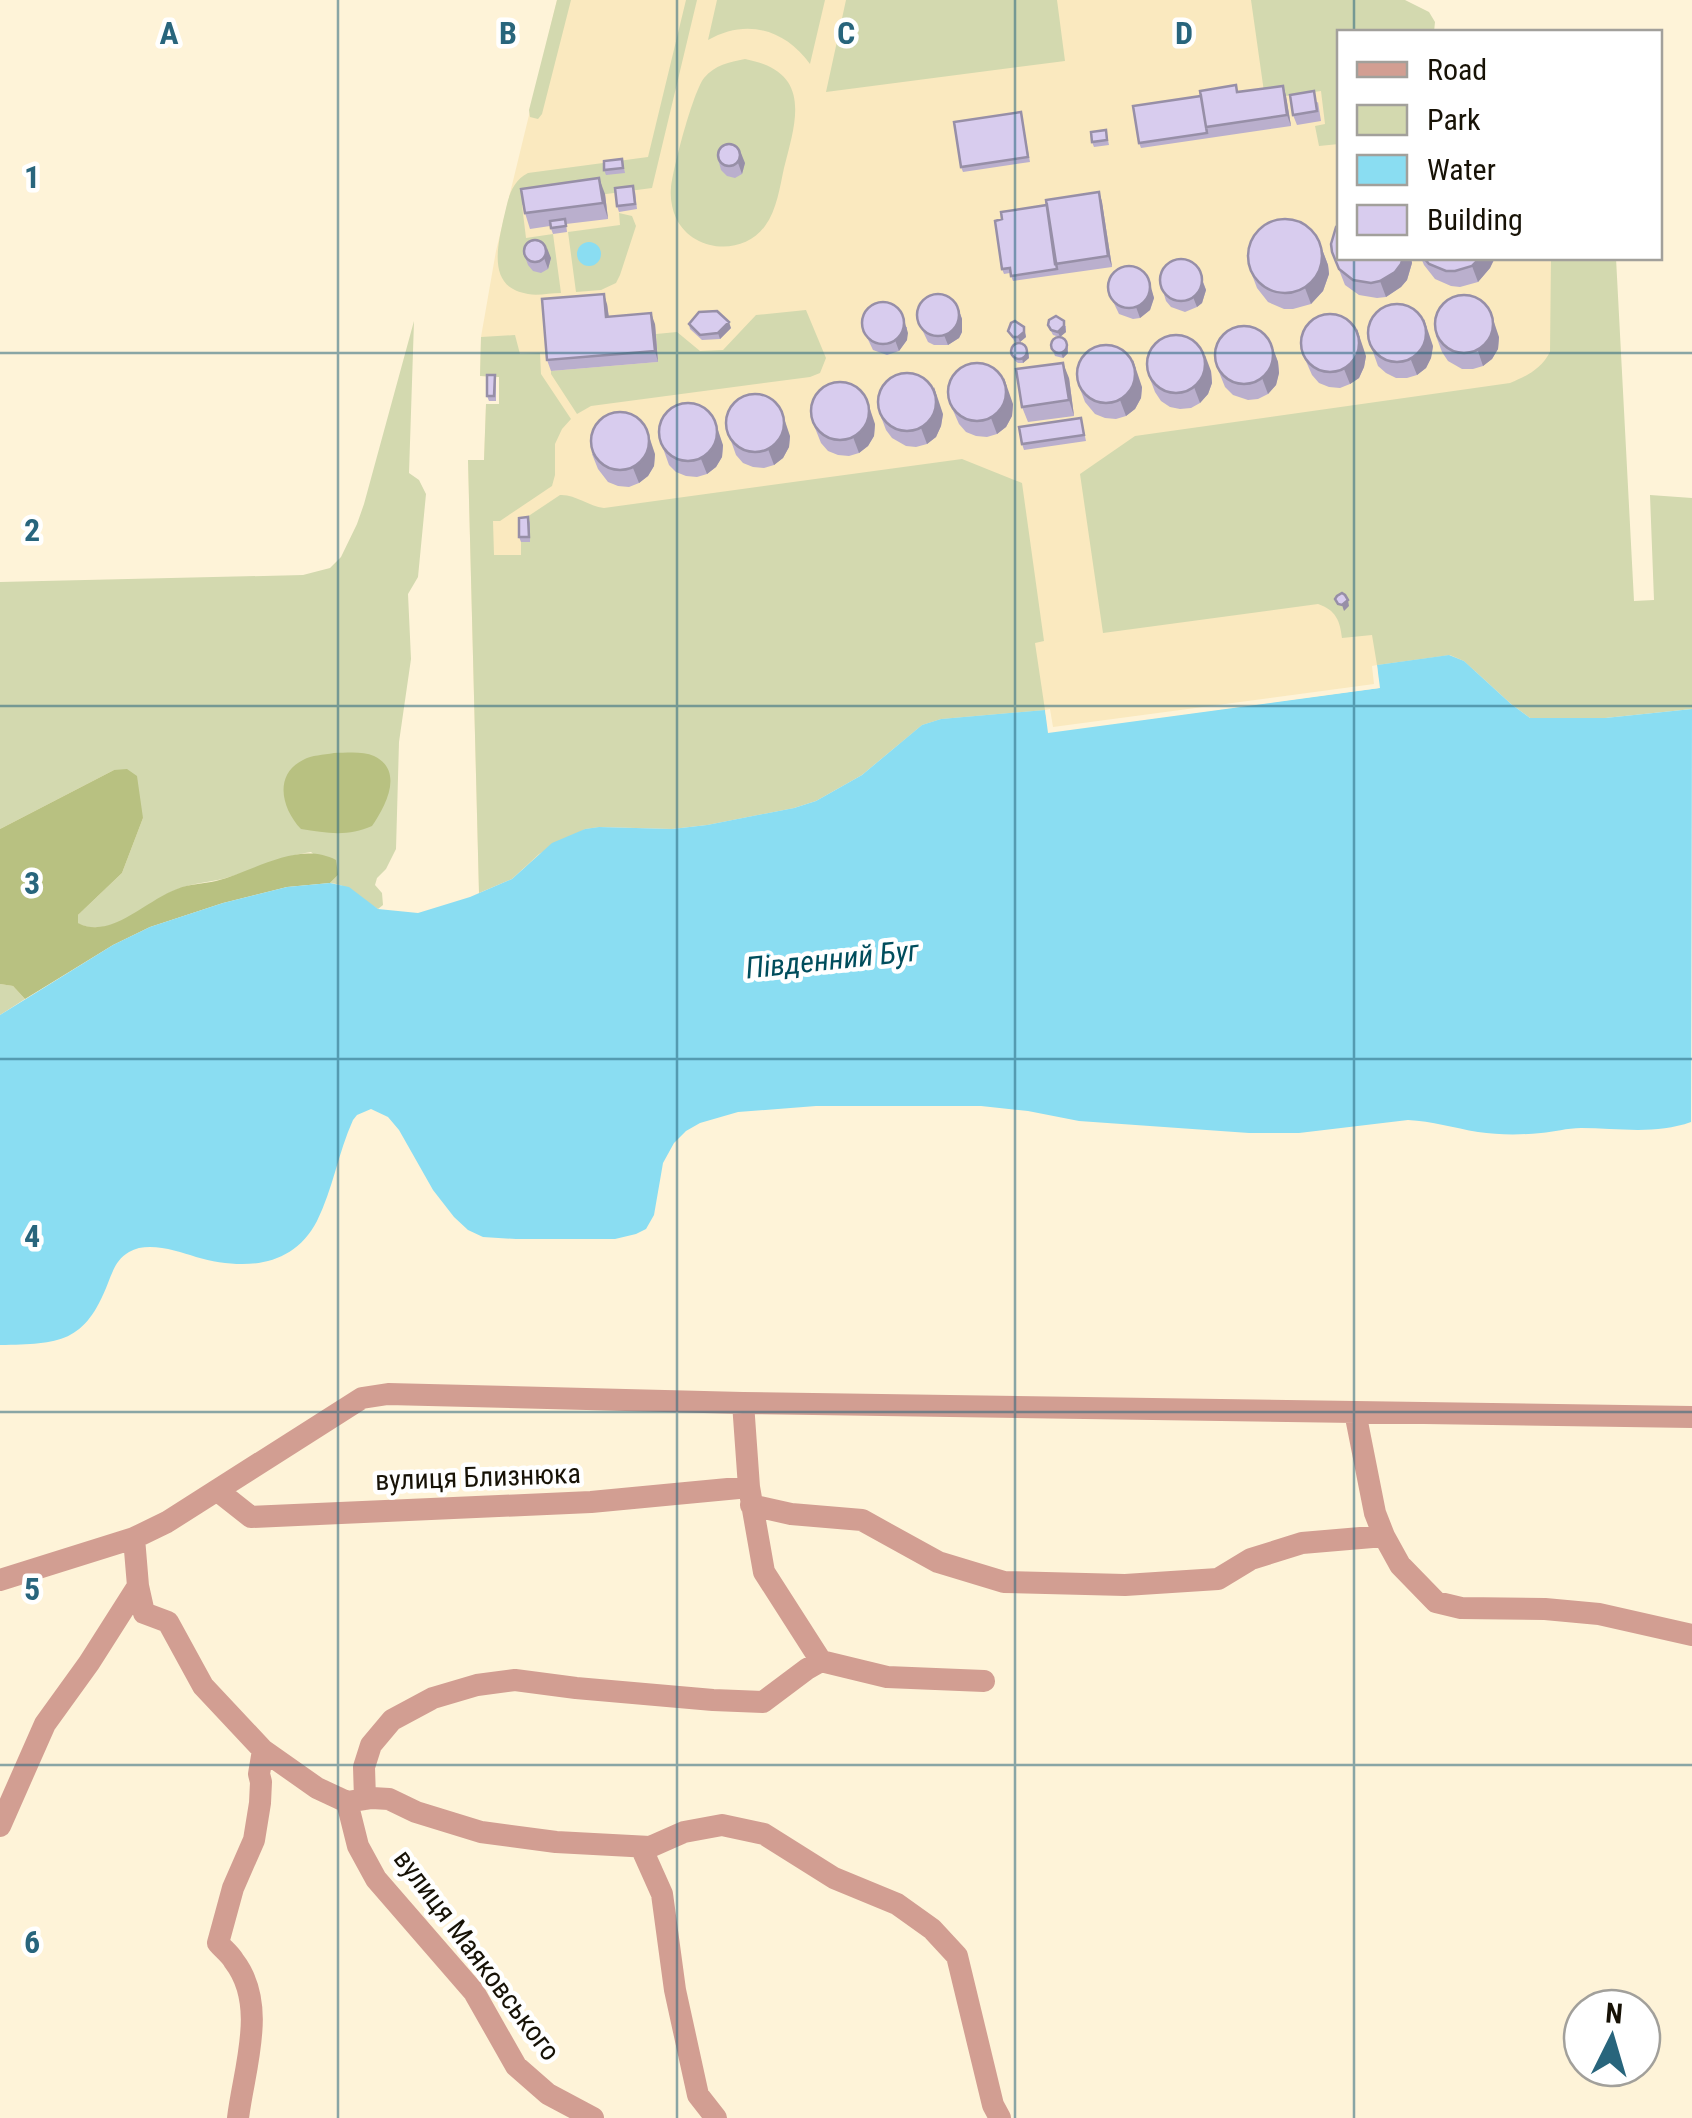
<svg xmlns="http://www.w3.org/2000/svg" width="1692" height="2118" font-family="'Roboto Condensed',sans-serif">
	<rect width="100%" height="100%" fill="#fef3d8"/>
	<path fill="#fae9bf" d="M557,0h775l8,32v226h220l-15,357 -70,56 -95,17 -332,45 -107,-14 -147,89 -87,17 -108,2 -120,66 -11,-433h16l2,-56h13v-27l-19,-1 1,-39 15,-86z"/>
	<path fill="#d3d9af" d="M557,0h14l-29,114 -4,5 -8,-2 -1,-7z
		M686,0h11l-45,188 -130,17 4,33 27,-4 8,59c-11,0 -23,3 -33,1 -40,-6 -31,-45 -25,-73 5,-19 6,-38 25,-48l120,-16z
		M717,0h108l-15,64c-25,-35 -64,-46 -102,-24z
		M846,0h211l8,61 -239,31z
		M1251,0h154l24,12 6,10 -1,10h-94l-1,112 -20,2 -4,-20 10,-2 -4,-33 -56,8z
		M745,59c67,13 52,59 39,109 -4,18 -7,42 -19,58 -22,31 -73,26 -89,-8 -4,-9 -6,-20 -5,-30 2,-20 22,-96 33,-110 11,-13 25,-16 41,-19z
		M619,213l13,3 4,10 -16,49 -4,8 -15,7 -25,2 -8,-60 52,-7z
		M1551,258h65l18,343 20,-1 -4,-105 42,3v211l-87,9 -69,1 -6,-1 -19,-14 -47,-43 -14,-6 -73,10 -5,-30 -30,3c-2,-17 -6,-28 -24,-34l-215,29 -23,-159 55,-38 375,-53c17,-7 31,-14 40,-31z
		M806,310l20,48 -6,15 -10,4 -219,29 -14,8 -26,-40v-3l107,-9 -2,-28 21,-2 23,19 23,-1 33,-35z
		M414,321l-5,152 10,7 7,14 -8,83 -10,17 3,65 -12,83 -3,107 -10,20 -9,9 -2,7 7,8 1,12 -5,4c-17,-10 -27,-24 -48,-26l8,-8 -27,-23c-29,4 -54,17 -82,25 -15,5 -30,5 -45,10 -34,9 -69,55 -107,36l1,-8 44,-42 21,-55 -29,-48 -114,59v-247l303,-7 27,-7 11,-11 16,-33 7,-20z
		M515,335l5,19 20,-1 1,21 30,45 -9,10 -7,15v31l-3,11 -52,35h-7l1,34h27v-34l39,-26c15,-1 28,11 44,13l358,-49 60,24 22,158 -9,2 10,67 -104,9 -19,6 -60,50 -46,26 -22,7 -87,17 -35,4 -73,-2 -14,2 -46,25 -27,25 -33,14 -11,-433h16l2,-56h13v-27l-19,-1 1,-39z
		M0,984l13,2 12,13 -25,16z"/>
	<path fill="#b8c181" d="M334,753c13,0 29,-2 40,3 31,15 11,51 -2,70 -24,11 -46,7 -71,3 -19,-20 -28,-54 2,-69 9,-5 20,-5 31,-7z
		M127,769l10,7 6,42 -21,55 -44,42v8c33,17 68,-23 99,-34 12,-5 26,-5 39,-8 37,-9 82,-41 120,-21l2,15 -8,8 -43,4 -64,16 -73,24 -37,18 -88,54 -12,-13 -13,-2v-155l114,-59z"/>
	<path fill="#8addf2" d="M577 254a12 12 0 1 1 24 0a12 12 0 1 1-24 0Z
		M1449,655l15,6 47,43 19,14h75l87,-9 -1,413c-36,13 -74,6 -110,6 -14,0 -27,4 -40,5 -20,2 -43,2 -63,-1 -24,-4 -46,-11 -70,-12l-109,13h-50l-170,-12 -51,-10 -47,-5h-165l-78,6 -38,11 -14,8 -12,12 -11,20 -9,52 -8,14 -10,5 -21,5h-99l-33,-2 -15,-7 -14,-13 -21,-27 -34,-60 -11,-13 -17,-8 -14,6 -4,5c-15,33 -20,69 -36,101 -25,48 -75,49 -121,36 -19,-6 -48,-16 -67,-5 -12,7 -16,18 -21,31 -23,60 -48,61 -108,62v-330l113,-70 37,-18 73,-24 64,-16 43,-4 19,4 29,22 40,4 52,-16 42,-18 40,-36 33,-14 14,-2 73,2 35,-4 87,-17 22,-7 46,-26 60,-50 19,-6 104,-9 4,22 330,-44 -2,-23z"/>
	<path fill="#fef3d8" d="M1377,665l3,23 -332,45 -3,-23 5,-1 3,18 321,-43 -2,-18z"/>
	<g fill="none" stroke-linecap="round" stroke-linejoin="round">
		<path stroke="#d29e92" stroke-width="22" d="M743,1403l6,84 15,85 57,89
			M1355,1412l20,101 9,23 16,29 36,37 25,6 84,1 54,5 93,21
			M218,1491l33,26 340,-15 158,-15
			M751,1505l40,9 71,6 76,42 66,20 121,3 93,-6 33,-20 51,-16 82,-7
			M134,1538l4,48 6,27 24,9 35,64 60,64 54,38 30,14 25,-4 17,1 27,13 65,20 75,10 94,5 34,-15 38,-7 42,9 70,44 63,26 35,25 25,27 36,149 7,13
			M0,1580l134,-42 33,-16 195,-124 26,-4 355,9 949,14
			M365,1799l-1,-32 7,-22 21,-25 41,-22 44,-13 38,-5 61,8 137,12 50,2 44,-33 14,-8 66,16 97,4
			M347,1802l11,44 18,33 98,113 42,74 32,28 45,24
			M0,1826l45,-102 44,-61 49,-77
			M641,1847l21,47 13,96 23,105 18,23
			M238,2118c6,-50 30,-113 -4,-157 -4,-7 -11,-12 -16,-18l15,-55 21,-48 6,-37 1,-21 -2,-8 4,-24"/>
	</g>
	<path fill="#baafcd" d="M1283,86l3,10 5,30 -150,22 -2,-5 99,-51z
		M1318,102l3,19 -24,4 -4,-10z
		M1021,112l9,50 -67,10 -2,-5z
		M1107,135l2,10 -15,2 -2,-5z
		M622,159l3,14 -19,2 -2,-5z
		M718,159l27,4 -3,11 -7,4 -8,-2 -6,-6z
		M635,191l2,18 -18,3 -2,-6z
		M1099,192l3,10 10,65 -99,14 -3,-8 -6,1 -2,-5 45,-64z
		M605,194l3,25 -42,5 1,8 -14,2 -3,-8 -20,3 -5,-16z
		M1319,241l9,24 1,9 -6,17 -12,13 -18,5h-9l-16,-7 -11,-14 -6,-16z
		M1332,252l8,6h71l1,5 -5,17 -6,7 -15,10 -9,1 -18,-3 -14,-10z
		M524,254l27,4 -3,11 -7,4 -8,-2 -5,-6z
		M1421,258h73l-4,10 -12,14 -18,5 -9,-1 -16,-7 -11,-14z
		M1198,267l8,23 -4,13 -5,4 -12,5 -14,-5 -5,-6 -3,-10z
		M1146,275l8,23 -4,12 -10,8 -7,1 -14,-5 -11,-23z
		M607,304l2,13 46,7 3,38 -107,9 -4,-11z
		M958,308l4,11v13l-3,6 -11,7h-14l-6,-3 -11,-23z
		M689,324l42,4 -11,11 -18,1 -12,-11z
		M1048,325l18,1v6l-6,5 -7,-2z
		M862,327h45v13l-8,11 -12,4 -14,-5z
		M1024,327l2,10 -6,5h-5l-7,-11z
		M1367,335l66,11 -2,12 -5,10 -9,7 -10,3h-11l-10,-5 -8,-7z
		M1436,336l63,1 -1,12 -6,10 -9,7 -10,3h-11l-14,-8 -6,-9z
		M1272,346l6,16 1,11 -3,12 -8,9 -10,5 -10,1 -15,-5 -8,-8 -10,-25z
		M1068,347v6l-5,5 -8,-2 -2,-5v-1z
		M1011,349l18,4v5l-6,5h-5l-4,-3z
		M1301,350l65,6 -2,11 -5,11 -9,6 -10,4 -11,-1 -10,-4 -7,-8z
		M1211,371l1,12 -4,11 -8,9 -9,5 -11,1 -10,-2 -9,-6 -6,-9 -6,-16z
		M495,375l1,5v21h-7l-2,-5z
		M1069,378l5,38 -46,6 -6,-15z
		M1079,386l63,1 -1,11 -6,11 -9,7 -10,3 -11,-1 -10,-4 -10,-12z
		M948,399l65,5 -1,12 -6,11 -9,7 -10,3 -11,-1 -10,-4 -7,-8z
		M880,414h63l-2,12 -5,11 -9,7 -11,3 -10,-1 -14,-8 -6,-8z
		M811,418l64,6 -1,12 -6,10 -9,7 -10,3 -11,-1 -10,-4 -7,-8z
		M1081,418l5,23 -62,9 -2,-6z
		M725,424l65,12 -1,11 -6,11 -9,7 -10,3 -11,-1 -10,-4 -7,-8z
		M658,434l65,11 -1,12 -6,10 -9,7 -10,3 -11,-1 -10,-4 -7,-7z
		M592,454h63l-1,12 -6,10 -9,7 -10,4 -11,-1 -10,-4 -10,-13z
		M528,517l2,6v19h-9l-2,-5z"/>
	<path fill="#978fa7" d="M1283,86l3,10 5,30 -4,-11z
		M741,153l4,10 -3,11 -4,-11z
		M599,178l6,16 3,25 -5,-16z
		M1099,192l3,10 10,65 -4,-11z
		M547,248l4,10 -3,11 -4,-11z
		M1322,249l6,16 1,9 -6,17 -12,13 -6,-16z
		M1403,258h8l1,5 -5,17 -6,7 -15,10 -6,-16z
		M1480,258h14v2l-4,8 -12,14 -6,-16z
		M1202,280l4,10 -4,13 -5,4 -4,-10z
		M1151,287l3,11 -4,12 -10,8 -4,-11z
		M604,294l3,10 3,23 -4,-10z
		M958,308l4,11v13l-3,6 -11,7 -4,-10z
		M1490,310l9,27 -1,12 -6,10 -9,7 -5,-15z
		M651,313l4,11 3,38 -3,-11z
		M903,316l5,17 -1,7 -8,11 -4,-11z
		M1424,319l9,27 -2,12 -5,10 -9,7 -6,-15z
		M1064,321l2,11 -6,5 -2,-5z
		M729,322l2,6 -11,11 -2,-6z
		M1024,327l2,10 -6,5 -2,-5z
		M1357,329l9,27 -2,11 -5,11 -9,6 -6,-15z
		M1066,342l2,11 -5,5 -2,-5z
		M1272,346l6,16 1,11 -3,12 -8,9 -6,-16z
		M1027,348l2,10 -6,5 -1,-5z
		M1205,355l6,16 1,12 -4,11 -8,9 -6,-16z
		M1133,360l9,27 -1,11 -6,11 -9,7 -6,-16z
		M1063,363l6,15 5,38 -5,-16z
		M1004,378l9,26 -1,12 -6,11 -9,7 -6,-16z
		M934,387l9,27 -2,12 -5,11 -9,7 -6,-16z
		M866,397l9,27 -1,12 -6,10 -9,7 -6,-16z
		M781,409l9,27 -1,11 -6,11 -9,7 -6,-16z
		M714,418l9,27 -1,12 -6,10 -9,7 -6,-15z
		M646,427l9,27 -1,12 -6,10 -9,7 -6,-15z
		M1348,600l1,6 -5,5 -2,-6z"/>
	<path fill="#d8ccee" stroke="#978fa7" stroke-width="2.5" d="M1236,85l1,7 46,-6 4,29 -81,12 -6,-36z
		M1314,91l3,20 -24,4 -3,-20z
		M1201,96l6,37 -68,10 -6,-37z
		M1021,112l7,45 -67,10 -7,-45z
		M1106,130l1,10 -15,2 -1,-10z
		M718 155a11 11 0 1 1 22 0a11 11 0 1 1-22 0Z
		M622,159l1,9 -19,2v-9z
		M599,178l4,25 -78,10 -4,-24z
		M633,186l2,18 -18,2 -2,-18z
		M1099,192l9,64 -53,8 -9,-64z
		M1047,205l10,64 -46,7 -1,-8 -8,1 -7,-48 7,-2 -1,-7z
		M565,219l1,7 -15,2 -1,-7z
		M1248 256a37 37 0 1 1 74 0a37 37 0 1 1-74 0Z
		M1340,222v36h63l-2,6 -6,8 -15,9 -9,2 -18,-3 -14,-11 -7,-17 -1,-8 5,-17z
		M524 251a11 11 0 1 1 22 0a11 11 0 1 1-22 0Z
		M1424,258h56l-8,8 -17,5h-9l-17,-7z
		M1160 280a21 21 0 1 1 42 0a21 21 0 1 1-42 0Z
		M1108 287a21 21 0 1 1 42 0a21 21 0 1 1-42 0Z
		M604,294l2,23 45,-4 4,38 -108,9 -5,-61z
		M917 315a21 21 0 1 1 42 0a21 21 0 1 1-42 0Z
		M1435 324a29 29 0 1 1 58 0a29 29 0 1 1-58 0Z
		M862 323a21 21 0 1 1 42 0a21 21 0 1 1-42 0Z
		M1368 333a29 29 0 1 1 58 0a29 29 0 1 1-58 0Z
		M717,311l12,11 -11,11 -18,2 -11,-11 10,-12z
		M1301 343a29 29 0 1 1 58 0a29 29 0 1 1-58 0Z
		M1056,316l8,5v5l-6,6 -7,-2 -3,-5 1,-5z
		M1015,321l9,6v5l-6,5h-5l-5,-6 3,-8z
		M1215 355a29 29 0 1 1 58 0a29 29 0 1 1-58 0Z
		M1147 364a29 29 0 1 1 58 0a29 29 0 1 1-58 0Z
		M1051 345a8 8 0 1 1 16 0a8 8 0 1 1-16 0Z
		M1011 351a8 8 0 1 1 16 0a8 8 0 1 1-16 0Z
		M1077 374a29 29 0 1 1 58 0a29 29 0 1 1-58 0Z
		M948 392a29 29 0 1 1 58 0a29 29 0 1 1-58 0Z
		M1063,363l6,37 -47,7 -6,-38z
		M878 402a29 29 0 1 1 58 0a29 29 0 1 1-58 0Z
		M487,375h8l-1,21h-7z
		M811 411a29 29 0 1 1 58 0a29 29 0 1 1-58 0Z
		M726 423a29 29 0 1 1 58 0a29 29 0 1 1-58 0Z
		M659 432a29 29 0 1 1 58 0a29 29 0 1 1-58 0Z
		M591 441a29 29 0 1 1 58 0a29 29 0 1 1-58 0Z
		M1081,418l3,17 -62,9 -3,-17z
		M528,517l1,20h-10v-19z
		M1342,593l3,2 3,5 -6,5 -4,-1 -3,-5 2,-3z"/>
	<path fill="none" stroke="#28657c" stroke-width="2.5" stroke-opacity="0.55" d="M338,0v2118M677,0v2118M1015,0v2118M1354,0v32M1354,258v1860M0,353h1692M0,706h1692M0,1059h1692M0,1412h1692M0,1765h1692"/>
	<g text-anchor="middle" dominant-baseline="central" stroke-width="9" stroke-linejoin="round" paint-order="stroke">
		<g font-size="28" fill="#171206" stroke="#fff">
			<text transform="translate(478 1477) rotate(-2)">вулиця Близнюка</text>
			<text transform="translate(477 1955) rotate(53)">вулиця Маяковського</text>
		</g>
		<g font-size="30" font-style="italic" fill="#004d5c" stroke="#fff">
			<text transform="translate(832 959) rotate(-6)">Південний Буг</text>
		</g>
	</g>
	<g font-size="32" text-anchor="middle" font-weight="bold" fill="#28657c" stroke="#fff" stroke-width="9" stroke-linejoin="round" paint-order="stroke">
		<text x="169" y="44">A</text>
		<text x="508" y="44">B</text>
		<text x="846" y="44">C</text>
		<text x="1184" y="44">D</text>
		<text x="32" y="188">1</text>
		<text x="32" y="541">2</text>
		<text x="32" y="894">3</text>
		<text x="32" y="1247">4</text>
		<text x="32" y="1600">5</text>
		<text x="32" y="1953">6</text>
	</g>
	<rect x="1337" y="30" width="325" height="230" fill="#ffffff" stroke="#a2a09b" stroke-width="2.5"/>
	<rect x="1357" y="62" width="50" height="15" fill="#d29e92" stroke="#a2a09b" stroke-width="2.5"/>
	<text x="1427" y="80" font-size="30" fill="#171206">Road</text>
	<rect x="1357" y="105" width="50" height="30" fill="#d3d9af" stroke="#a2a09b" stroke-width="2.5"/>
	<text x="1427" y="130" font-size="30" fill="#171206">Park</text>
	<rect x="1357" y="155" width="50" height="30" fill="#8addf2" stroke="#a2a09b" stroke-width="2.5"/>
	<text x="1427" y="180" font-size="30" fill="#171206">Water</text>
	<rect x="1357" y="205" width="50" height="30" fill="#d8ccee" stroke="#a2a09b" stroke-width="2.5"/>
	<text x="1427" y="230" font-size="30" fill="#171206">Building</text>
	<g transform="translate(1612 2038) rotate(5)"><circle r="48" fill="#ffffff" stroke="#a2a09b" stroke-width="2.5"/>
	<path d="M0-8L18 38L0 25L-18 38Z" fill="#28657c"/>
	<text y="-15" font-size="28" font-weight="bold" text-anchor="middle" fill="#171206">N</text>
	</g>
</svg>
